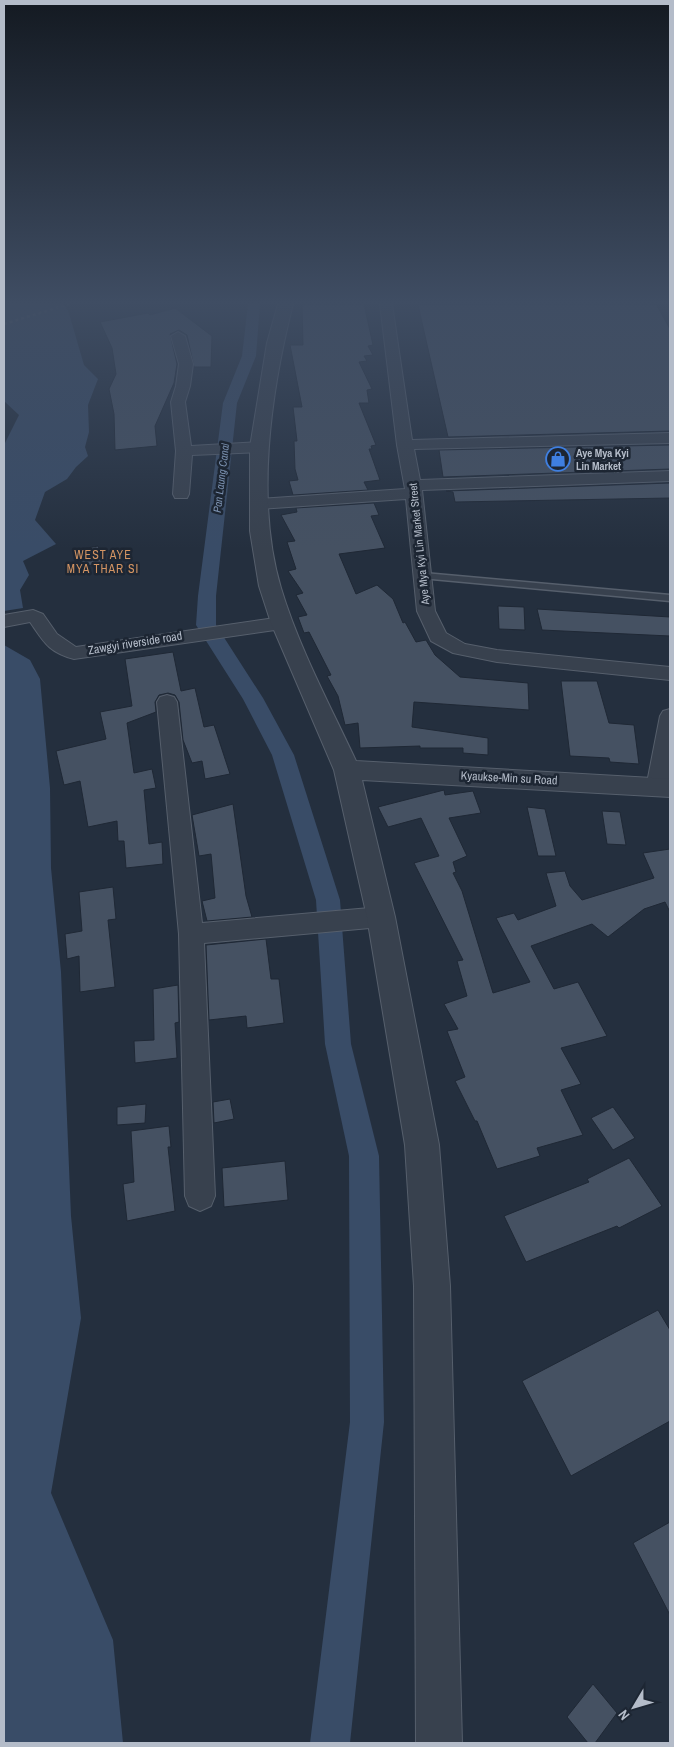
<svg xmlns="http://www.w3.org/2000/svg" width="674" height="1747" font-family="'Archivo Narrow',sans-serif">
	<rect width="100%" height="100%" fill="#242f3e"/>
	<path fill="#394c67" d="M4,304h59l5,6 16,55 14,14 -10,26 1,27 -4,15 3,9 -12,11 -9,12 -22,13 -10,28 21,24 -33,17 6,14 -9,15 3,18 -19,3v-166l15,-30 -15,-14z
		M4,645l26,15 10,19 10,109 1,80 10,104 10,244 10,102 -30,175 62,147 10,103h-119z"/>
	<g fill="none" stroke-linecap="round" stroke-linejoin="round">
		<path fill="#394c67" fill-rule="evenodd" d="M248,304h12l-4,52 -19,47 -21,193v29l47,73 31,57 46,145 11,144 28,112 5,266 -34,321h-40l40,-321 -1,-266 -24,-112 -9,-144 -44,-145 -29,-56 -47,-74 2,-29 25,-193 19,-47z"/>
	</g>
	<path fill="#455162" stroke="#1f2835" d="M302,304h62l9,41 -5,1 5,9 -9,1 3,5 -8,1 13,27 -5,1 2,13h-10l17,42 -5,1 1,3h-3l11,31 -16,2 4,8 -75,5 -4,-14 9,-1 -3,-11 -1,-28h3l-4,-34h9l-12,-62h13z
		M501,304h155l14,25v102l-222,6 -30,-132z
		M175,308l37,28 -1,31h-17l-7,-32 -8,-5 -9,4 7,30 -3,19 -19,43 2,20 -42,4 -1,-36 -5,-25 7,-15 -4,-26 -12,-26 48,-9 2,2z
		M670,445v24l-227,8 -4,-27z
		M670,483v15l-215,4 -2,-10 -7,-1z
		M374,503l5,12 -8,1 14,32 -46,6 17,40 21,-9 16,14 10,24 2,-1 11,20 10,-2 9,15 25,22 68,6 1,27 -115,-8 -2,25 76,11v17l-25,-2v-5h-43v-2l-60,2 -2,-25 -13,2 -7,-29 -11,-20 4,-1 -22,-43 -5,1 -6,-16 9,-2 -11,-20 7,-2 -15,-22 8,-2 -9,-27 8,-1 -14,-26 16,-3 -1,-4z
		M98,546l7,16 -22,5 -6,-17z
		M498,606l26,1 1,23 -26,-1z
		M537,609l133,8v19l-128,-6z
		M173,652l8,39 14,-3 9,39 10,-2 16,49 -25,5 -3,-18 -10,2 -9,-23 -4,-38 -4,-7 -7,-2 -9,2 -4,7 1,10 -29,11 7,50 18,-4 4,19 -12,2 5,54 13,-2 1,22 -37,4 -2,-27h-6l-1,-20 -29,6 -8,-46 -16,4 -8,-34 50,-12 -6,-27 32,-6 -7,-47z
		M561,681h36l12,42 25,2 5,39 -29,-2 -1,-4 -39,-2z
		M444,790l1,5 28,-4 8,22 -32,5 18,38 -14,6 3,10 -3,1 9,18 31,102 37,-11 -34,-64 18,-5 4,7 38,-14 -10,-33 19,-2 5,15 12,14 72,-22 -11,-25 27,-4v63l-5,-10 -21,7 -36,28 -16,-13 -61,22 23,43 24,-7 29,54 -46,12 20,36 -20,6 22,45 -46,13 3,8 -43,13 -20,-48h-2l-20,-40 10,-4 -18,-46 11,-2 -14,-25 23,-8 -10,-35 6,-1 -49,-97 25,-7 -18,-38 -33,9 -10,-20z
		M233,804l13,92 6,21 -45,4 -5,-20 13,-3 -4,-44 -12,2 -7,-41z
		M527,807l18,2 11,47h-18z
		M602,811l18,1 6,33 -19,-1z
		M113,887l3,32 -8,1 7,67 -35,5 -1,-36 -12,3 -2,-25 17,-3 -3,-39z
		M266,939l5,40h8l5,44 -37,5 -1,-12 -37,4 -3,-75z
		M178,985l1,37 -4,1 2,35 -42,5 -1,-22 20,-1 -1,-51z
		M230,1099l4,20 -20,4 -1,-21z
		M146,1104l-1,19 -28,2v-18z
		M613,1107l22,31 -22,12 -22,-32z
		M169,1126l2,21h-3l7,64 -48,10 -4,-37 11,-2 -3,-51z
		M629,1158l33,48 -43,22 -2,-2 -91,36 -22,-46 85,-34 -2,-3z
		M285,1161l3,39 -64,7 -2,-39z
		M658,1310l12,20v91l-99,55 -49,-95z
		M670,1522v93l-37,-72z
		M593,1684l24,29 -22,30h-7l-21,-26z"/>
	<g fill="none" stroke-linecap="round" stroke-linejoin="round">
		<g stroke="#565f6c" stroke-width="3">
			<path id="service" d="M424,573l246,22v6l-249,-23v-4z"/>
		</g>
		<g stroke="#565f6c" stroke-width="2">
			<path id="minor" d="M380,304h12l20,136 258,-7v10l-256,6 6,31 250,-9v10l-248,9 13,121 11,22 19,11 32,6 173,17v13l-173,-18 -44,-9 -22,-12 -14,-30 -11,-112 -147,10 -6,-1 -2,-4 2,-4 6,-1 146,-10 -8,-44z
				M178,332l7,4 8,28 -3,22 -5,16 6,44 68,-4 6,2 2,3 -2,3 -6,2 -67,3 -3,39 -2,4h-12l-2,-4 3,-43 -5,-49 5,-16 3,-22 -8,-28z
				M33,610l10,4 14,20 19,13 206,-30 7,2 3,4 -3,4 -7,2 -208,30c-26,-7 -30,-17 -44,-37l-26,5v-12z
				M167,695l7,2 3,5 25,221 179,-16 9,3 3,7 -3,7 -9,3 -177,16 11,253 -4,10 -11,5 -11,-5 -4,-10 -6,-262 -22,-232 3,-5z
				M670,709c1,19 4,69 -5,85l-8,2 -8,-2 -3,-6 14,-72 3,-5z"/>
		</g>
		<g stroke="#565f6c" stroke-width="2">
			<path id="tertiary" d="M278,304h15c-22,87 -38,197 -12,284 18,60 49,117 75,173l314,18v18l-308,-17 33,137 44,228 11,141 12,457h-46l-2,-457 -9,-141 -38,-228 -33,-147 -63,-147 -12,-37 -9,-55v-84l17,-104z"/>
		</g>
		<use href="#service" fill="#38414e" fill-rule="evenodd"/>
		<use href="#minor" fill="#38414e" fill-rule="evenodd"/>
		<use href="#tertiary" fill="#38414e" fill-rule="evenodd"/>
		<path stroke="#5a6575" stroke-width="2.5" stroke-dasharray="3 3" stroke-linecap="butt" d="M4,324l65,-20"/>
	</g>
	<linearGradient id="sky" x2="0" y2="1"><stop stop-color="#141a22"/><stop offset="0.55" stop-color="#3f4d63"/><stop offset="1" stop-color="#3f4d63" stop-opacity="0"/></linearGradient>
	<rect width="674" height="549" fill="url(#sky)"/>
	<defs>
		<g id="shop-ring" transform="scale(1.25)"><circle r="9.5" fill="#1d2633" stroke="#3f7fe0" stroke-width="1.5"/><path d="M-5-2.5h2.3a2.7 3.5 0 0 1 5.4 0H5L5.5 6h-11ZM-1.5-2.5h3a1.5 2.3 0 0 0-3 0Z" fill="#3f7fe0"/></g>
	</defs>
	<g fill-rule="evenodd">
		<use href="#shop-ring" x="558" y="459"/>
	</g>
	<g text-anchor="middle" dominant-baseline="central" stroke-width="5" stroke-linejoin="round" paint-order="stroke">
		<g font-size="11" font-weight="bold" fill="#b4bcc9" stroke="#1d2633" text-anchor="start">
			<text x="576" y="453">Aye Mya Kyi<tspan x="576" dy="13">Lin Market</tspan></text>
		</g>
		<g font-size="11" font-style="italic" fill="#7c92b1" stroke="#1d2633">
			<text transform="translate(221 478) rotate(-83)">Pan Laung Canal</text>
		</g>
		<g font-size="11" fill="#b4bcc9" stroke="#1d2633">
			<text transform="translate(419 544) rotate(-96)">Aye Mya Kyi Lin Market Street</text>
		</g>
		<g font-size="12" letter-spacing="1" fill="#d59563" stroke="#1d2633">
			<text x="103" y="555">WEST AYE<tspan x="103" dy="14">MYA THAR SI</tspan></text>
		</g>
		<g font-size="12" fill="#b4bcc9" stroke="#1d2633">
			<text transform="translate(135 643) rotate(-9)">Zawgyi riverside road</text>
			<text transform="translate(509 778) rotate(3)">Kyaukse-Min su Road</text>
		</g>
	</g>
	<rect width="674" height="1747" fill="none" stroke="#b4bcc9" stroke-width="10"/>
	<g transform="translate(634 1707) rotate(232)" stroke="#1d2633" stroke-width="4" paint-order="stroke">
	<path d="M0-4L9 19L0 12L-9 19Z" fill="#b4bcc9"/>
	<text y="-8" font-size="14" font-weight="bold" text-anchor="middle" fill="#b4bcc9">N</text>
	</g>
</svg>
